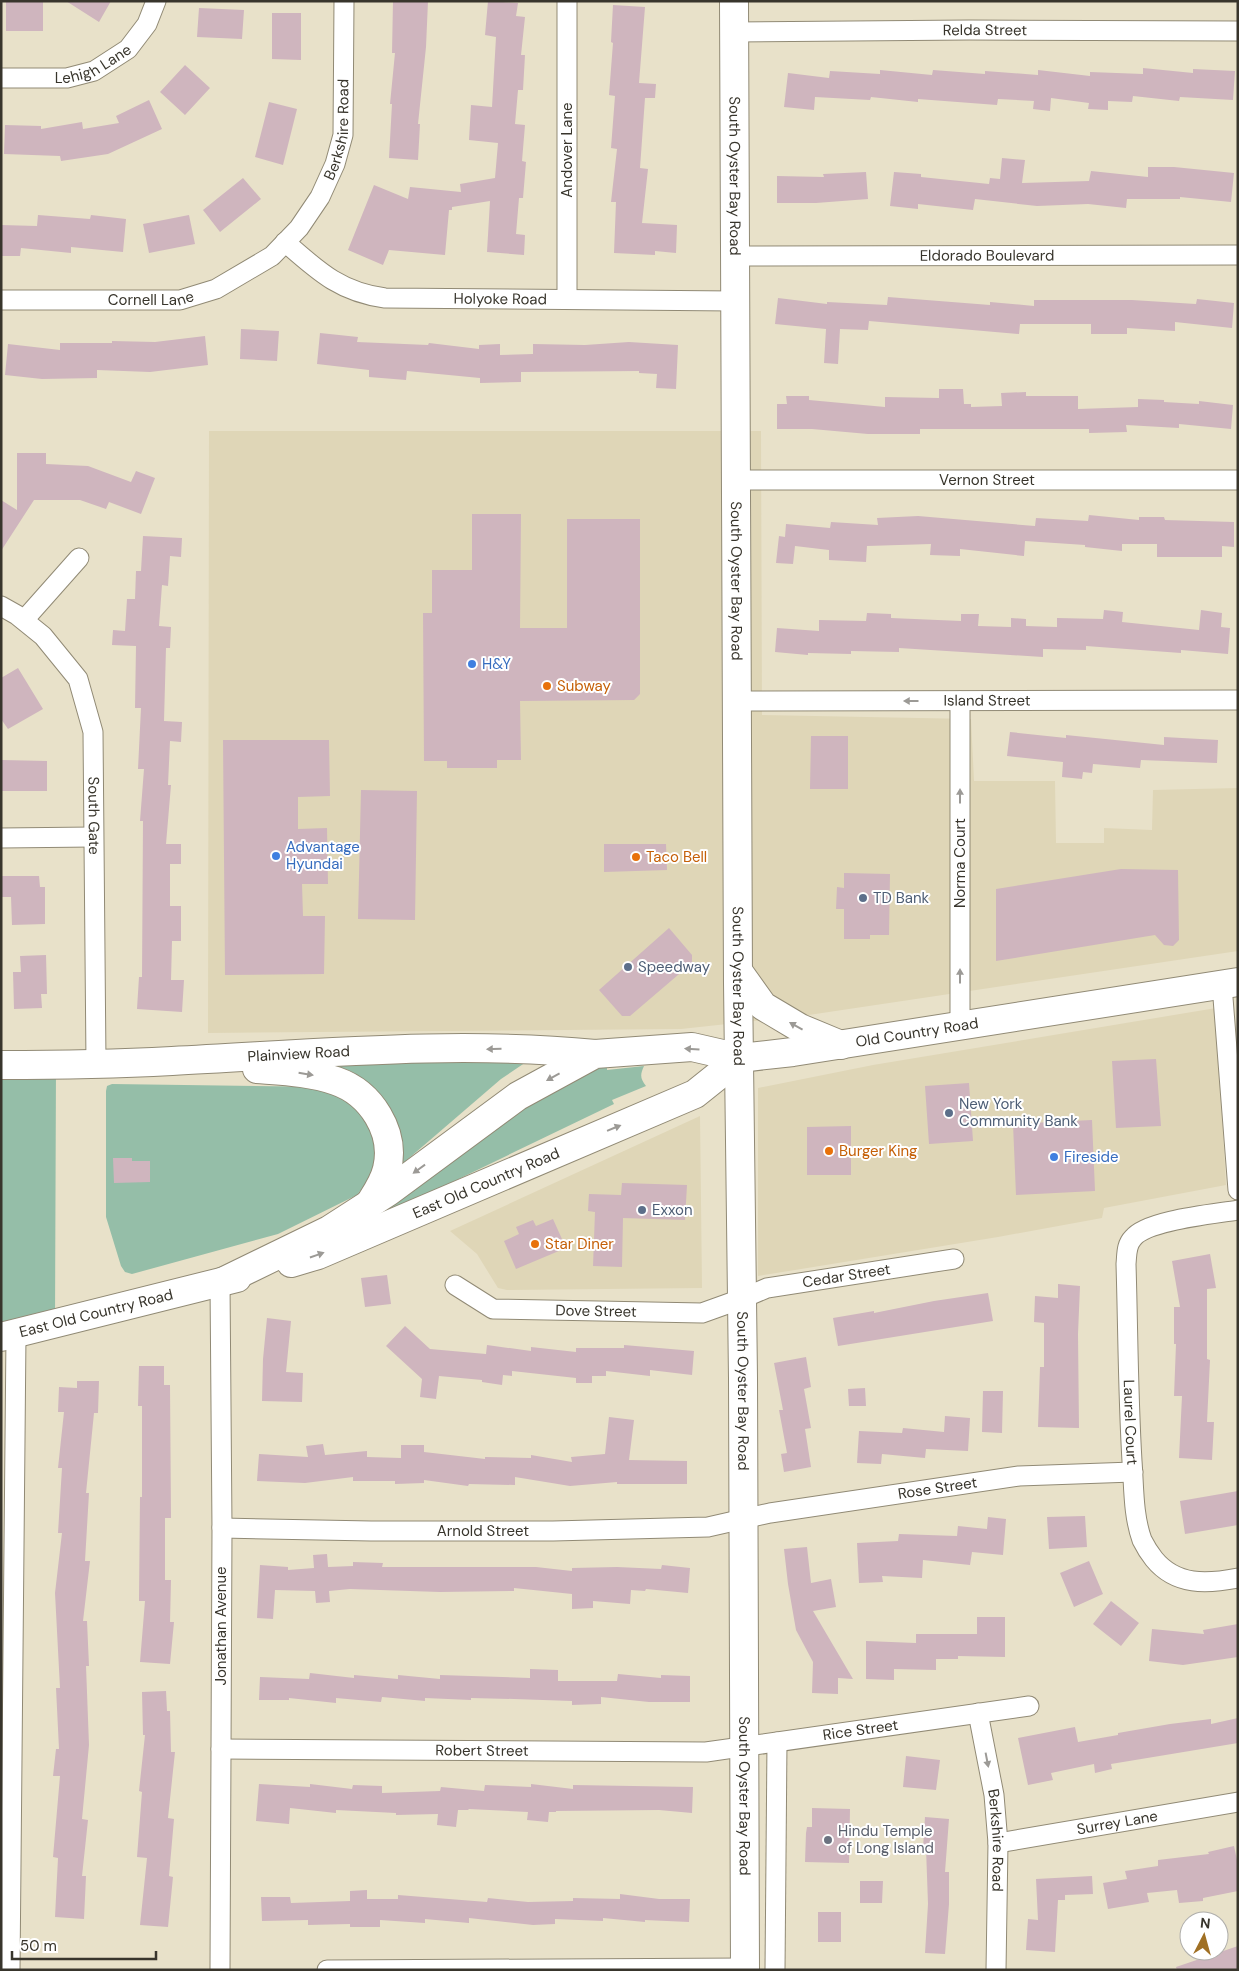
<svg xmlns="http://www.w3.org/2000/svg" width="1239" height="1971" font-family="'DM Sans',sans-serif">
	<rect width="100%" height="100%" fill="#e8e1c9"/>
	<path fill="#dfd6b7" d="M209,431h552l1,284 209,4 3,62h81l1,62h48v-15l48,2 1,-40 85,-2v163l-436,65 -121,13 -473,4z
		M1216,1008l10,177 -122,23 -2,10 -104,19 -240,39v-188l115,-23z
		M700,1116l2,172 -195,2 -9,-2 -21,-34 -27,-23z"/>
	<path fill="#95bea8" d="M538,1054l-37,25 -100,86c-7,-38 -12,-72 -49,-93 -8,-5 -21,-6 -30,-8z
		M56,1065l-1,259 -54,13v-271z
		M607,1066v4l37,-4c-4,9 -4,12 2,20l-34,14 2,4 -224,108 -5,-8 79,-59 110,-70z
		M112,1084l222,3 36,34 6,27 -2,25 -17,22 -79,39 -146,40 -7,-2 -4,-6 -15,-49v-126l1,-5z"/>
	<path fill="#cfb5be" d="M6,1h37v30h-37z
		M66,1h45l-12,21z
		M393,1h35l-2,46 -8,77h2l-2,36 -29,-2 3,-54h-2l5,-51h-3z
		M488,1l30,2 -2,13 9,1 -4,38h4l-2,35h-5l-3,34 10,1 -3,36 4,1 -3,36h-4l-3,36 9,1 -1,20 -37,-3 3,-51 -38,6v3h-3l-4,45 -56,-5 -6,15 -35,-15 26,-65 34,14 2,-12 51,5 -1,-8 35,-6 3,-35 -29,-3 2,-35 21,2 4,-70 -11,-2z
		M613,5l32,2 -6,76 17,1 -1,14h-10l-5,70 8,1 -6,54 35,2 -1,28 -21,-2v4l-41,-2 2,-51h-5l6,-53 -6,-1 4,-52 -6,-1 4,-52 -2,-1z
		M199,8l45,2 -2,29 -45,-2z
		M272,13h29v47l-29,-1z
		M185,65l25,23 -25,27 -25,-23z
		M1143,68l50,5v-4l42,2 -2,29 -53,-3 -1,4 -46,-5 -1,6 -24,-1v9l-20,-1 1,-6 -38,-5 -1,13 -17,-2 1,-8 -36,-2 -1,6 -79,-6v3l-47,-5 -1,3 -55,-3 -1,13 -30,-3 4,-34 41,5 1,-7 50,3v-4l52,5 1,-5 52,4v-3l53,4v-5l52,6v-4l53,2z
		M149,100l13,29 -54,25 -47,7 -1,-5 -56,-2 1,-29 36,1v3l41,-7 1,7 36,-6 -3,-7z
		M269,102l28,7 -14,56 -28,-8z
		M1002,158l23,2 -3,23 67,-2 2,-10 57,6v-10h26l60,6 -3,29 -51,-5v2h-53l-1,9 -38,-4 -51,2 -62,-7 -2,11 -55,-6v5l-28,-3 4,-34 27,2v3l68,7 1,-6 10,1z
		M866,172l2,27 -52,4h-39v-27l47,1 -1,-3z
		M243,178l18,21 -41,33 -17,-22z
		M38,215l52,4 1,-4 35,4 -3,33 -52,-5v6l-50,-5 -1,8h-19v-31l36,1z
		M189,215l6,29 -46,9 -6,-29z
		M888,297l102,8v-3l44,4v-6h98l64,4 1,-5 37,4 -2,25 -57,-6v9l-48,-3v6h-36v-10h-71l-1,10 -150,-13 -1,9 -28,-1 -2,35 -14,-1 2,-34 -51,-5 3,-26 49,6v-2l60,3z
		M241,329l38,2 -2,30 -37,-2z
		M320,333l38,4 -1,5 71,3 1,-2 50,6v-4l21,-1v11l33,-1v-10l52,1 44,-3 49,3 -2,44 -20,-1 1,-14 -18,-1v-2l-118,1v10l-41,1v-5l-73,-7 -1,9 -37,-3v-7l-52,-6z
		M205,336l3,29 -58,7 -53,-2v8l-55,1 -37,-4 3,-31 52,6v-7h52v-2l43,1z
		M939,389h24l1,15h7v3l31,-1 -1,-13 25,-1v4h52v13l60,-2v-8l26,1v2l35,2v-3l34,4 -2,24 -52,-5v4l-53,-3 1,7 -38,1v-4h-169v5h-52l-56,-5h-35v-25h10l-1,-8h23v4l76,7v-10l54,1z
		M17,453h29v11l42,2 43,16 5,-11 19,7 -14,36 -32,-12 -3,7 -26,-9h-46l-33,51v-51l16,10z
		M472,514h49l-1,114h47v-109h73v175l-6,6 -114,1 1,59h-24v8h-50v-7h-23l-1,-148h9v-43h40z
		M1089,515l50,5v-3h25l1,3 69,2v25l-12,-1v11h-65v-13h-35v7l-37,-4v-2l-60,-4 -1,15 -64,-7v7l-30,-1 1,-11 -64,2 -1,16 -37,-2v-10l-34,-4 -2,18 -17,-1 3,-27 6,1 1,-13 44,4 1,-6 47,3 -1,-7 41,-2 117,10 1,-8 52,3z
		M143,536l39,2 -1,19 -11,-1 -2,30 -6,-1 -3,41 12,1 -1,21h-4l-2,73 18,1 -1,20 -11,-1 -2,44h3l-5,59h15v20h-11v42h11v35h-9l-1,39h13l-2,32 -45,-3 2,-32h3l1,-156h-3l4,-52h-6l3,-61h-6l1,-62 -24,-1 1,-15 12,1 2,-32h8l1,-28h5z
		M1104,610l19,2 -1,10 77,8 2,-20 21,3 -1,14 9,1 -2,26 -47,-4v3l-95,-7v4l-43,-1v8l-144,-9v4l-48,-1v3l-43,-1v2l-33,-3 2,-24 42,3v-11l47,1 1,-8 24,1v4l70,3v-7h18l-1,12 33,1v-9l15,1v7l31,1v-9l46,1z
		M18,668l25,41 -35,20 -7,-10v-41z
		M1010,732l56,6v-3l98,10v-8l54,3 -1,23 -76,-3 -1,8 -47,-4 -1,9 -9,-1 -1,7 -20,-2 1,-15 -56,-6z
		M811,736h37v53h-38z
		M223,740h106l1,56 -32,1v32l29,-1 1,56h-26l1,32h22l-1,58 -99,1z
		M2,760l45,1v30h-45z
		M361,790l56,1 -2,129 -57,-1z
		M604,844h62l1,26 -63,2z
		M1121,869l57,1 1,70 -6,6 -9,-1 -9,-10 -159,26v-72z
		M844,873l46,1 -1,61h-19v4h-26v-30h-8l1,-22 7,1z
		M1,876h38l1,11h5v37l-33,1 -1,-28h-10z
		M669,928l23,27v8l-62,53h-8l-23,-26z
		M46,955l1,39h-6l1,14 -28,1 -1,-37h8l-1,-16z
		M1156,1059l5,67 -45,2 -4,-67z
		M969,1083l4,58 -44,3 -4,-58z
		M1092,1120l3,71 -79,4 -3,-71z
		M851,1126v49h-44v-48z
		M113,1158h19v3h18v21l-36,1z
		M622,1183l65,2 -2,35 -62,-2 -1,49 -29,-1 2,-54 -7,-1 1,-17 32,1z
		M553,1219l13,29 -50,21 -12,-28 15,-7 -3,-7 17,-7 3,6z
		M1210,1254l6,34 -9,1v70l3,1 -3,62h7l-2,38 -33,-2 3,-62h-8l2,-52h-2v-37h6l-8,-46z
		M387,1275l4,29 -26,3 -4,-29z
		M1058,1284l22,2 -2,48 1,94 -41,-1 2,-60h4v-44l-10,-1 1,-26 23,2z
		M988,1293l5,28 -155,25 -5,-28 41,-7v2l60,-12z
		M267,1318l24,3 -5,51 17,1 -1,29 -40,-1 1,-42z
		M405,1326l25,23 56,5 1,-9 44,6v-4l45,5v-4h48v-3l70,6 -2,24 -42,-5v6l-44,-5v5h-14v7h-16v-5l-64,-7v5l-9,-1 -1,10 -20,-3v-2l-43,-4 -3,23 -16,-2 2,-18 -36,-33z
		M806,1357l5,30 -7,2 7,39 -6,1 6,38 -27,5 -3,-18 6,-1 -8,-43h4l-9,-47z
		M139,1366h25v19h6l1,133h-6v62h6l-1,42h4l-4,42 -30,-2 5,-61h-6l1,-104h2v-91h-4z
		M77,1381h22l-1,32h-4l-8,80h3l-4,68h5l-7,60h4l2,45h-3l3,79 -7,74 6,1 -6,56h4l-2,43 -29,-2 3,-59 -5,-1 7,-81h-7l3,-27h3l-3,-61h4l-5,-95 7,-60h-4l4,-65h-4l6,-56h-6l1,-25 18,1z
		M865,1388l1,18h-17l-1,-17z
		M983,1391h20l-1,42 -20,-1z
		M945,1416l25,2 -2,33 -42,-2 -1,9 -43,-4 -1,10 -24,-1 2,-32 43,2 1,-5 41,4z
		M609,1417l25,3 -5,40 58,1v23h-70v-2l-47,4 -55,-9v8l-46,-1 -1,2 -44,-6v3l-29,1v-3h-42v-4l-48,6 -48,-2 2,-27 49,3 -2,-11 17,-2 2,11 42,-4v6l34,1v-13h23v7l61,7v-2l46,1v-3l41,7 -1,-5 34,-3z
		M1238,1491v34l-53,9 -5,-33z
		M1085,1516l2,31 -38,2 -2,-32z
		M988,1517l18,2 -3,36 -31,-3 -2,13 -47,-5 -1,18 -40,-2 1,6 -24,1 -2,-40 41,-2 1,-7 58,2 1,-10 29,3z
		M807,1547l4,36 20,-4 5,28 -23,4 40,68 -15,-1v16l-26,-1 1,-31 -17,-32 -8,-46 -4,-35z
		M327,1554l1,13 25,-1v-4l30,1 -1,4h154l36,4v-3l45,-1 44,2 1,-4 28,3 -2,25 -42,-4 -1,2 -14,-1 -1,14 -37,-3v7l-21,1v-15l-58,-6v3l-74,1 -90,-3 -21,2 1,11 -14,1 -1,-12 -40,-1 -2,29 -16,-1 3,-53 28,2v3l26,-2 -1,-13z
		M1089,1561l14,33 -29,13 -14,-34z
		M1111,1601l28,22 -18,23 -28,-22z
		M977,1617h28v40l-47,-1v3h-22v11l-42,-1v11l-28,-1v-38l50,2v-9h61z
		M1238,1624v33l-55,8 -34,-4 3,-32 52,5 -1,-4z
		M530,1669l28,1v11h59l1,-7 43,4v-3l29,1v26h-41l-48,-5v7l-29,1v-4l-58,-2 -43,-1v2l-46,-2v3l-43,-4 -1,5 -45,-4v5l-47,-5v2h-30l1,-23 49,2 1,-6 44,5v-3l44,4v-4l42,4v-4l90,3z
		M166,1691l1,20h3l1,41h4l-7,66 6,1 -5,57 4,1 -5,50 -28,-2 7,-67 -10,-1 5,-65 -3,-1 6,-56h-2l-1,-43z
		M1238,1718v25l-127,21 1,5 -17,4 -1,-9 -43,9 2,7 -25,5 -10,-47 57,-11 3,15 40,-7v-2l52,-9 41,-5v5z
		M906,1756l34,4 -4,30 -33,-3z
		M259,1784l51,3v-3l42,5 1,-4 29,1v7l58,-2 1,-4 43,4 1,-6 46,2v-3l42,5v-4l120,2 -1,26 -33,-3 -103,1v1h-7l-1,10 -21,-2 1,-8 -59,-3 -1,1h-10l-2,17 -19,-2 1,-11 -42,1v-2l-60,-3v3l-46,-5 -1,16 -33,-3z
		M812,1808l38,1 -1,54 -44,-1 1,-29 1,-6h5z
		M925,1817l24,2 -4,53h4v32l-4,50 -20,-1 3,-49 -2,-56h-3z
		M1234,1846l4,19v26l-35,7v3l-24,2 -2,-13 -30,3 2,9 -41,7 -5,-26 24,-4 -2,-8 33,-5v-6l51,-6 -1,-2z
		M1092,1876l1,18 -28,1v5h-7l-3,52 -29,-2 2,-31 10,1 -2,-41z
		M860,1881h23l-1,22h-22z
		M367,1890v9h31v-4l89,7 1,-4 40,4 45,-1v-3l47,1v-5l39,5h31l-1,23 -44,-2v2l-42,-4v3l-48,-2v5l-22,1 -64,-7v5l-44,-4v4l-45,-3v7h-30v-3l-42,1v-5l-46,1 -1,-24h29l1,6 59,-2v-10z
		M818,1912h23v30h-23z
		M1238,1946v24h-61l-1,-3z"/>
	<g fill="none" stroke-linecap="round" stroke-linejoin="round">
		<g stroke="#918a75" stroke-width="21">
			<g id="street">
				<path d="M567,1v297"/>
				<path id="s1" d="M734,32l235,-2 269,1"/>
				<path id="s2" d="M1,78h66l27,-7 34,-22 19,-25 9,-23"/>
				<path id="s3" d="M285,242c33,29 55,50 100,56l349,3"/>
				<path id="s4" d="M736,256l502,-1"/>
				<path id="s5" d="M1,300h179l36,-11 56,-33 27,-28 21,-31 15,-33 8,-29 1,-134"/>
				<path id="s6" d="M736,480h502"/>
				<path id="s7" d="M1,606l16,9 26,21 35,43 15,53 3,331"/>
				<path d="M24,620l55,-62"/>
				<path id="s8" d="M737,701l501,-1"/>
				<path d="M960,701v324"/>
				<path d="M1,838l92,-1"/>
				<path d="M1222,985l16,205"/>
				<path id="s9" d="M1238,1210c-23,4 -91,10 -105,28 -7,7 -6,16 -7,26 2,65 2,131 6,197 2,26 1,54 10,79 3,6 8,14 12,19 22,27 53,25 84,19"/>
				<path d="M220,1283l2,245 -2,442"/>
				<path id="s10" d="M455,1285l38,24 209,4 39,-14 26,-11 187,-29"/>
				<path id="s11" d="M222,1528l149,3h182l155,-4 62,-14 249,-37 114,-4"/>
				<path id="s12" d="M978,1713l16,82 4,48 -2,127"/>
				<path id="s13" d="M221,1749l485,3 323,-46"/>
				<path id="s14" d="M998,1843l240,-41"/>
				<path d="M10,1970l6,-636"/>
				<path d="M327,1970l418,-2"/>
				<path d="M775,1970l2,-228"/>
			</g>
		</g>
		<g stroke="#918a75" stroke-width="30">
			<g id="secondary">
				<path id="s15" d="M734,1l4,982 5,395 2,592"/>
				<path d="M738,971l25,35 37,22 41,17"/>
				<path id="s16" d="M1,1065c57,0 114,-1 171,-4 141,-7 283,-21 423,-7"/>
				<path d="M257,1069c26,2 54,3 79,12 35,12 60,51 51,88 -3,13 -10,23 -17,34"/>
			</g>
		</g>
		<g stroke="#918a75" stroke-width="30">
			<g id="primary">
				<path id="s17" d="M291,1263l27,-8 377,-161 45,-36"/>
				<path id="s18" d="M220,1283l109,-53 59,-38 130,-96 77,-42 97,-7 48,11 53,-6 445,-70"/>
				<path id="s19" d="M1,1337l236,-59"/>
			</g>
		</g>
		<use href="#street" stroke="#fff" stroke-width="19"/>
		<use href="#secondary" stroke="#fff" stroke-width="28"/>
		<use href="#primary" stroke="#fff" stroke-width="28"/>
	</g>
	<defs><path id="oneway-solid" d="M-6-.8H1V-3.2L6.5 0L1 3.2V.8H-6Z" transform="scale(1.25)"/></defs>
	<g fill="#9c9a96">
		<use href="#oneway-solid" transform="translate(911 701) rotate(-180)"/>
		<use href="#oneway-solid" transform="translate(960 796) rotate(-90)"/>
		<use href="#oneway-solid" transform="translate(960 976) rotate(-90)"/>
		<use href="#oneway-solid" transform="translate(796 1026) rotate(-151)"/>
		<use href="#oneway-solid" transform="translate(494 1049) rotate(179)"/>
		<use href="#oneway-solid" transform="translate(692 1049) rotate(-176)"/>
		<use href="#oneway-solid" transform="translate(306 1074) rotate(9)"/>
		<use href="#oneway-solid" transform="translate(553 1077) rotate(151)"/>
		<use href="#oneway-solid" transform="translate(614 1128) rotate(-22)"/>
		<use href="#oneway-solid" transform="translate(419 1169) rotate(144)"/>
		<use href="#oneway-solid" transform="translate(317 1255) rotate(-19)"/>
		<use href="#oneway-solid" transform="translate(987 1760) rotate(79)"/>
	</g>
	<g fill="#3f7fe0" stroke="#fff" stroke-width="2">
		<circle cx="472" cy="664" r="5"/>
		<circle cx="276" cy="856" r="5"/>
		<circle cx="1054" cy="1157" r="5"/>
	</g>
	<g fill="#e8710a" stroke="#fff" stroke-width="2">
		<circle cx="547" cy="686" r="5"/>
		<circle cx="636" cy="857" r="5"/>
		<circle cx="829" cy="1151" r="5"/>
		<circle cx="535" cy="1244" r="5"/>
	</g>
	<g fill="#5c6f8a" stroke="#fff" stroke-width="2">
		<circle cx="863" cy="898" r="5"/>
		<circle cx="628" cy="967" r="5"/>
		<circle cx="949" cy="1113" r="5"/>
		<circle cx="642" cy="1210" r="5"/>
	</g>
	<circle fill="#6b7280" stroke="#fff" stroke-width="2" cx="828" cy="1840" r="5"/>
	<g text-anchor="middle" dominant-baseline="central" stroke-width="4" stroke-linejoin="round" paint-order="stroke">
		<g font-size="15" fill="#38352c" stroke="#fff">
			<text stroke="none"><textPath href="#s1" startOffset="251">Relda Street</textPath></text>
			<text stroke="none"><textPath href="#s2" startOffset="95">Lehigh Lane</textPath></text>
			<text stroke="none"><textPath href="#s5" startOffset="429">Berkshire Road</textPath></text>
			<text transform="translate(567 150) rotate(-90)">Andover Lane</text>
			<text stroke="none"><textPath href="#s15" startOffset="175">South Oyster Bay Road</textPath></text>
			<text stroke="none"><textPath href="#s4" startOffset="251">Eldorado Boulevard</textPath></text>
			<text stroke="none"><textPath href="#s5" startOffset="150">Cornell Lane</textPath></text>
			<text stroke="none"><textPath href="#s3" startOffset="232">Holyoke Road</textPath></text>
			<text stroke="none"><textPath href="#s6" startOffset="251">Vernon Street</textPath></text>
			<text stroke="none"><textPath href="#s15" startOffset="580">South Oyster Bay Road</textPath></text>
			<text stroke="none"><textPath href="#s8" startOffset="250">Island Street</textPath></text>
			<text stroke="none"><textPath href="#s7" startOffset="246">South Gate</textPath></text>
			<text transform="translate(960 863) rotate(-90)">Norma Court</text>
			<text stroke="none"><textPath href="#s15" startOffset="985">South Oyster Bay Road</textPath></text>
			<text stroke="none"><textPath href="#s18" startOffset="766">Old Country Road</textPath></text>
			<text stroke="none"><textPath href="#s16" startOffset="298">Plainview Road</textPath></text>
			<text stroke="none"><textPath href="#s17" startOffset="211">East Old Country Road</textPath></text>
			<text stroke="none"><textPath href="#s10" startOffset="404">Cedar Street</textPath></text>
			<text stroke="none"><textPath href="#s10" startOffset="148">Dove Street</textPath></text>
			<text stroke="none"><textPath href="#s19" startOffset="98">East Old Country Road</textPath></text>
			<text stroke="none"><textPath href="#s15" startOffset="1390">South Oyster Bay Road</textPath></text>
			<text stroke="none"><textPath href="#s9" startOffset="296">Laurel Court</textPath></text>
			<text stroke="none"><textPath href="#s11" startOffset="719">Rose Street</textPath></text>
			<text stroke="none"><textPath href="#s11" startOffset="261">Arnold Street</textPath></text>
			<text transform="translate(221 1626) rotate(-90)">Jonathan Avenue</text>
			<text stroke="none"><textPath href="#s13" startOffset="641">Rice Street</textPath></text>
			<text stroke="none"><textPath href="#s13" startOffset="261">Robert Street</textPath></text>
			<text stroke="none"><textPath href="#s15" startOffset="1795">South Oyster Bay Road</textPath></text>
			<text stroke="none"><textPath href="#s14" startOffset="121">Surrey Lane</textPath></text>
			<text stroke="none"><textPath href="#s12" startOffset="129">Berkshire Road</textPath></text>
		</g>
		<g font-size="15" fill="#366cbe" stroke="#fff" text-anchor="start">
			<text x="482" y="664">H&amp;Y</text>
			<text x="286" y="847">Advantage<tspan x="286" dy="17">Hyundai</tspan></text>
			<text x="1064" y="1157">Fireside</text>
		</g>
		<g font-size="15" fill="#c56008" stroke="#fff" text-anchor="start">
			<text x="557" y="686">Subway</text>
			<text x="646" y="857">Taco Bell</text>
			<text x="839" y="1151">Burger King</text>
			<text x="545" y="1244">Star Diner</text>
		</g>
		<g font-size="15" fill="#4e5e75" stroke="#fff" text-anchor="start">
			<text x="873" y="898">TD Bank</text>
			<text x="638" y="967">Speedway</text>
			<text x="959" y="1104">New York<tspan x="959" dy="17">Community Bank</tspan></text>
			<text x="652" y="1210">Exxon</text>
		</g>
		<g font-size="15" fill="#5b616d" stroke="#fff" text-anchor="start">
			<text x="838" y="1831">Hindu Temple<tspan x="838" dy="17">of Long Island</tspan></text>
		</g>
	</g>
	<rect width="1239" height="1971" fill="none" stroke="#38352c" stroke-width="5"/>
	<g transform="translate(1204 1936) rotate(6)"><circle r="24" fill="#ffffff" stroke="#afaeab"/>
	<path d="M0-4L9 19L0 12L-9 19Z" fill="#a07024"/>
	<text y="-8" font-size="14" font-weight="bold" text-anchor="middle" fill="#38352c">N</text>
	</g>
	<path d="M12 1951v8h144v-8" fill="none" stroke="#38352c" stroke-width="2.5"/>
	<text x="20" y="1951" font-size="15" fill="#38352c" stroke="#ffffff" stroke-width="4" paint-order="stroke">50 m</text>
</svg>
